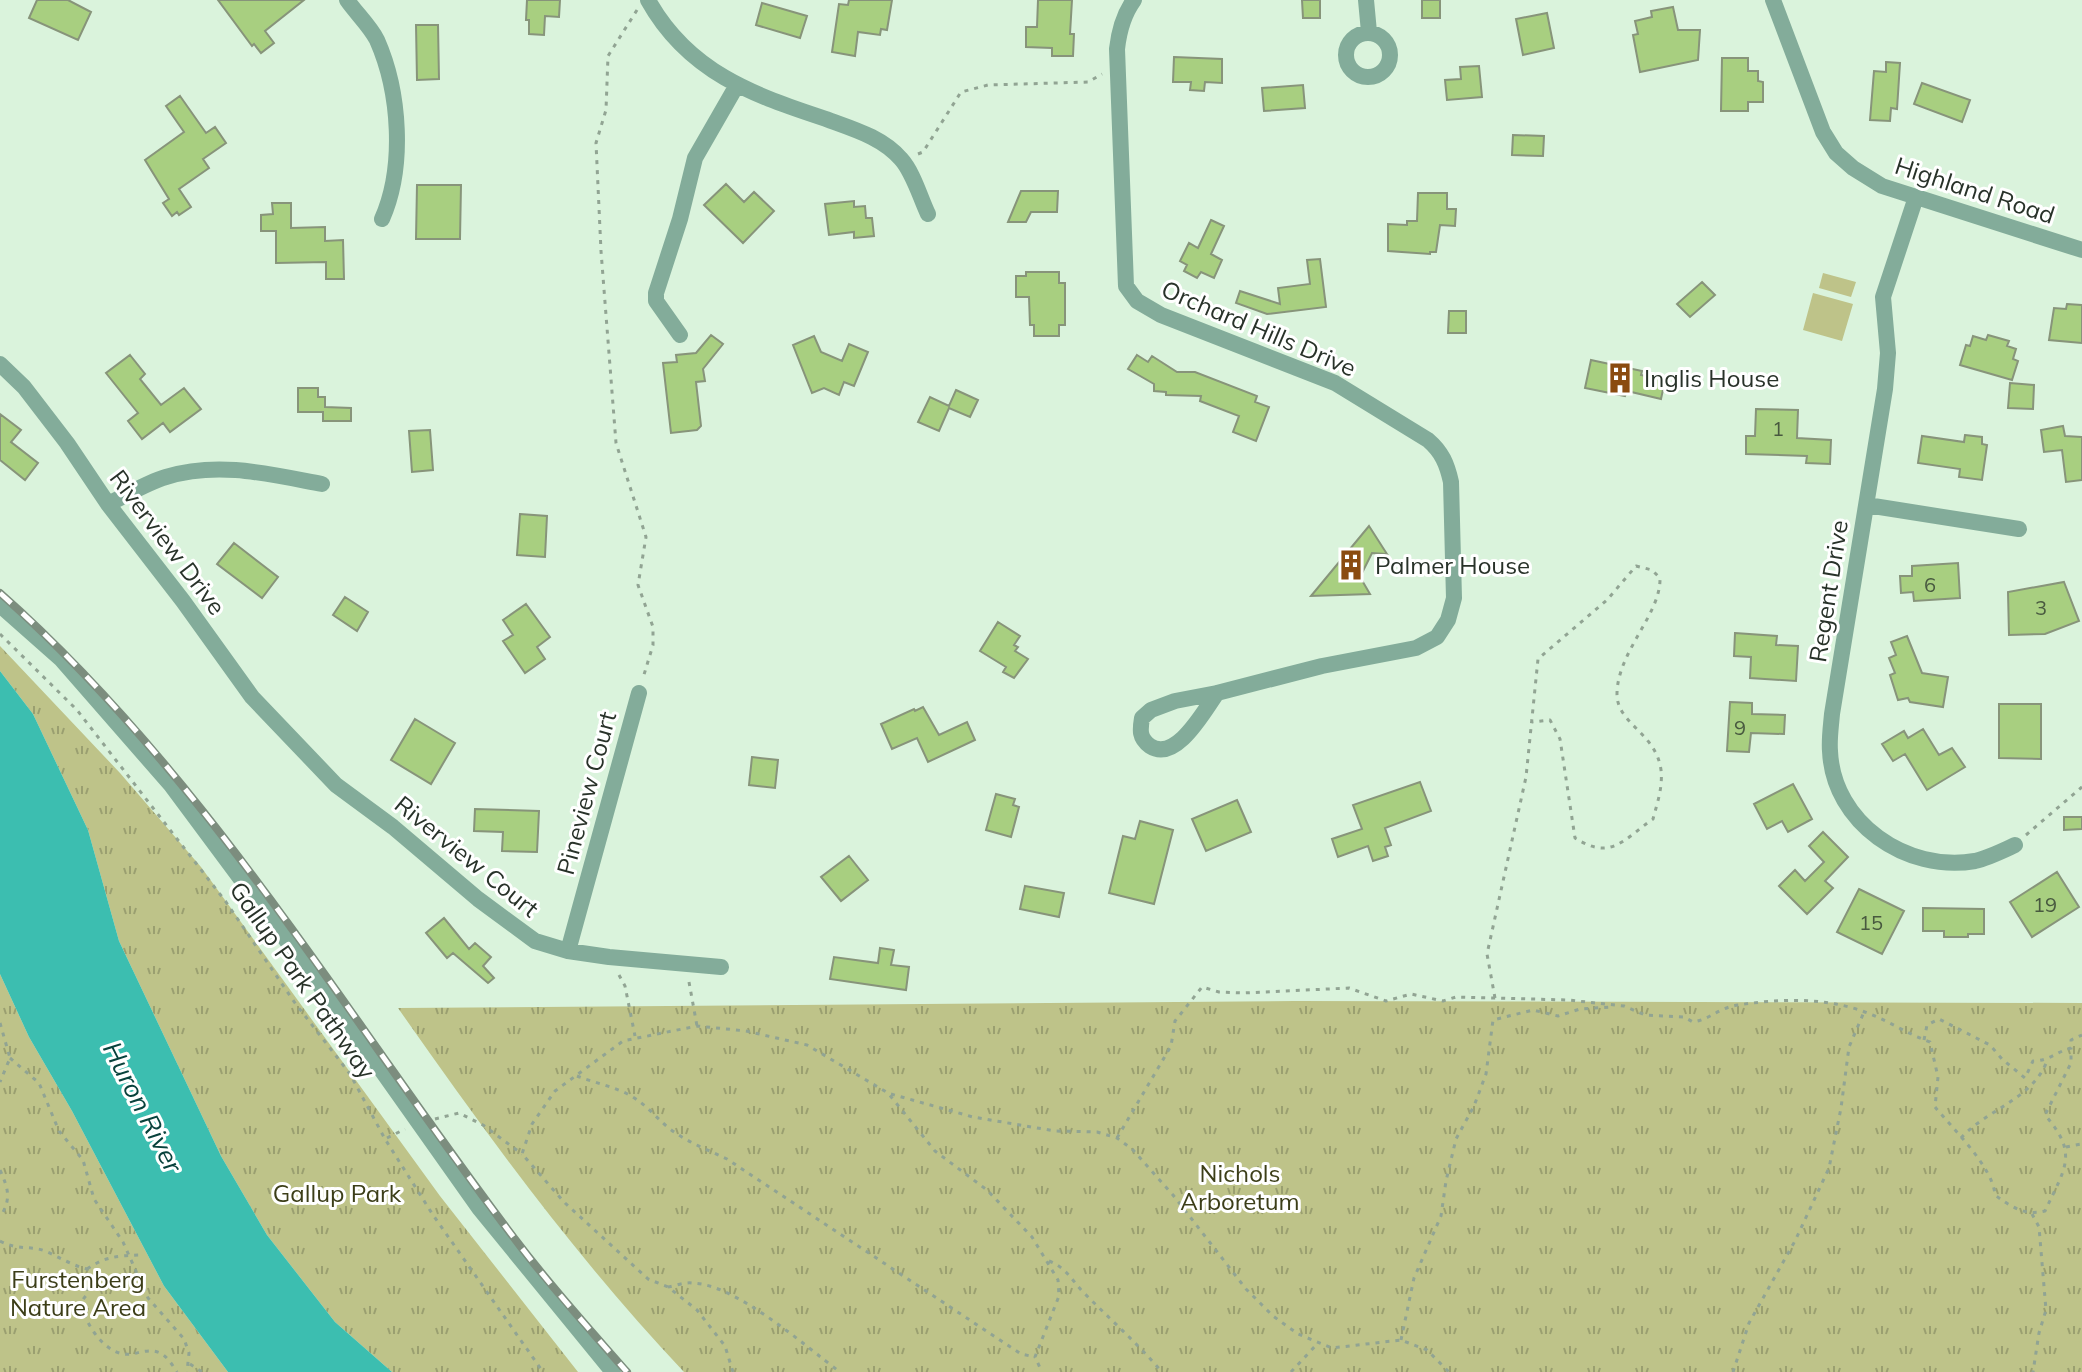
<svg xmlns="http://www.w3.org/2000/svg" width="2082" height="1372" font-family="Mulish,sans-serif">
	<defs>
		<pattern id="park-tufts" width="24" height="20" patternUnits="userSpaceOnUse" patternTransform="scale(2)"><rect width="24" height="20" fill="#bec389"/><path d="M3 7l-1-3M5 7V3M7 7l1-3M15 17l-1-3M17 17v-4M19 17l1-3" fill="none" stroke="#9a9f70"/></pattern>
	</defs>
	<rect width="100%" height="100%" fill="#daf3dc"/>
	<path fill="url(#park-tufts)" d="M0,646l120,127 81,94 239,329 138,176h-186l-57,-50 -68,-87 -46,-79 -102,-215 -31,-111 -55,-116 -33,-43z
		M0,974l29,63 43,74 92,175 64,86h-228z
		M1295,1001l787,2v369h-1398c-106,-112 -198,-238 -286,-364z"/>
	<path fill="#bec389" d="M1823,273l33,9 -5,15 -32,-9z
		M1813,293l40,11 -11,37 -39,-11z"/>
	<path fill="#3cbeb0" d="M0,671l33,43 55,116 31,111 102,215 46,79 68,87 57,50h-164l-64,-86 -92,-175 -43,-74 -29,-63z"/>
	<path fill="#a8cf80" stroke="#87947a" stroke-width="2" d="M37,0h31l23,12 -13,28 -49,-22z
		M218,0h86l-39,31 9,12 -13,10 -7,-9 -2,2z
		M527,0h33l-1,17 -14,-1 -1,19 -15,-1v-14h-3z
		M849,0h43l-5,30 -6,-1 -1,6 -22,-3 -3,24 -23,-4 7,-48 9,1z
		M1038,0h34l-2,34h4l-1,22h-21v-8l-26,-1v-20h11z
		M1302,0h18v18h-17z
		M1422,0h18v18h-18z
		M762,3l45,13 -7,22 -44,-13z
		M1673,7l5,23h22l-2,30 -58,12 -7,-37 5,-1 -3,-13 17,-4 -1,-6z
		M1547,13l7,35 -31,7 -7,-36z
		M416,25h22l1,54 -22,1z
		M1174,57l48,2v24l-17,-1 -1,9 -14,-1 1,-8h-18z
		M1722,58h26v13h10v10l5,1v20h-15v9h-27z
		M1886,62l14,1 -3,46 -6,-1 -1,13 -20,-1 4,-49 12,1z
		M1479,66l3,31 -35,3 -2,-20 16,-1 -1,-12z
		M1922,83l48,17 -8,22 -48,-18z
		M1303,85l2,23 -41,3 -2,-23z
		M180,96l26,37 9,-6 11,16 -23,16 6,9 -30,21 12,18 -12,8 -2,-3 -5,4 -9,-13 6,-4 -24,-39 39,-28 -18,-26z
		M1513,135l31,1 -1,20 -31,-1z
		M726,184l18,18 10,-10 20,19 -31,32 -39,-38z
		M417,185h44l-1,54h-44z
		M1021,191h37l-1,21h-26l-5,10h-18z
		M1418,193h29v16h9l-1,17 -15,-1 -4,27h-6v2l-42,-3v-27l19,1v-4h10z
		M854,201v6l11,-1 1,12h6l2,18 -20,2v-6l-25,3 -4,-31z
		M272,203h19v25l34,-1v14l18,-1 1,39h-18v-17l-50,1v-32h-15v-16l12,-1z
		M1211,220l13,6 -13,28 11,6 -8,18 -13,-6 -4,6 -13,-7 3,-6 -7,-4 9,-18 9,5z
		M1320,259l6,48 -59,7 -31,-11 4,-12 40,13 -2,-16 32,-4 -3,-24z
		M1026,272h33v11h6v42h-6v11h-25v-11h-4l-1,-28h-13v-21h10z
		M1702,282l13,13 -25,22 -13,-13z
		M2067,304l15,1v38l-33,-3 5,-32 12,1z
		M1449,311h17v22h-18z
		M711,335l12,9 -20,25 2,12 -9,1 5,44 -4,4 -26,3 -8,-70 14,-1 -1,-7 20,-2z
		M1988,335l21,6 -2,5 9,3 -3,10 5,2 -6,19 -52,-15 6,-20 4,1 3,-10 13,4z
		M814,336l7,16 21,9 7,-17 19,8 -14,34 -10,-4 -5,13 -15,-7 -12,5 -19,-48z
		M130,355l15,19 -5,5 21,26 23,-17 17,21 -31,23 -7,-9 -21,16 -14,-18 10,-8 -32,-40z
		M1137,355l11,7 4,-6 25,16h18l62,24 -2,6 14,5 -13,34 -23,-9 6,-16 -39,-15 1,-5 -35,-1v-3l-12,-1v-7l-26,-15z
		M1591,360l51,11 -1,4 24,5 -4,19 -34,-8 -2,5 -40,-8z
		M2010,383l24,2 -1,24 -25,-1z
		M298,388h20v9h7v10l26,1v13h-28v-9h-25z
		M956,390l22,10 -8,17 -21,-9 -10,23 -21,-9 12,-25 19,9z
		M1756,409l42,1 -1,28 34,2 -1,24 -24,-1 1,-7 -61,-2v-18h9z
		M0,414l21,16 -10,12 27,21 -13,17 -25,-20z
		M2063,426l2,10 17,1v43l-16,2 -4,-32 -18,2 -3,-22z
		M430,430l3,40 -21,2 -3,-41z
		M1965,435l17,2v7l5,1 -5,35 -23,-3 1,-8 -42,-6 4,-27 42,6z
		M520,514l27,2 -2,41 -28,-2z
		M1369,526l18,28 -15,-1 -12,24 10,17 -59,2z
		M234,543l44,34 -16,21 -45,-34z
		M1958,563l2,35 -46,3 -1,-9 -12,1 -1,-17h12v-10z
		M2064,582l15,39 -34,13 -36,1 -1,-43z
		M345,597l23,15 -11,19 -24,-16z
		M526,604l24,33 -13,10 8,12 -20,14 -22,-32 10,-6 -10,-15z
		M998,622l22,14 -6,9 4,2 -3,4 13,8 -14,19 -11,-6 3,-5 -26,-16z
		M1735,633l42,3 -1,9 22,1 -2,35 -46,-3 1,-21 -17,-1z
		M1907,636l15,37 26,4 -5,30 -33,-5 -2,-4 -10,2 -8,-25 5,-2 -6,-15 7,-3 -5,-13z
		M1730,702l22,1v11l33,1 -1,19 -33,-1 -2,19 -22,-1z
		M1999,704h42v55l-42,-1z
		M923,707l16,28 28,-13 8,18 -47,22 -11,-24 -25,11 -11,-25 33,-15 1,2z
		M415,719l40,24 -24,41 -40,-24z
		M1923,729l16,26 13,-7 13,19 -38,23 -22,-36 -12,7 -11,-17 22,-13 4,7z
		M752,757l26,3 -3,28 -26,-3z
		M1420,782l11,29 -46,17 6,17 -6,2 3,9 -15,5 -5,-15 -30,11 -6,-18 30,-10 -9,-24z
		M1793,784l19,35 -24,13 -6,-11 -15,8 -13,-25z
		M996,794l19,5 -2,6 6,2 -8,30 -25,-7z
		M1237,800l14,32 -45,19 -14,-32z
		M475,809l64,2 -2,41 -35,-1 1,-19 -29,-1z
		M2064,817h18v12l-18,1z
		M1140,821l33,9 -19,74 -45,-11 14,-57 12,3z
		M1823,832l25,25 -23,24 8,7 -26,26 -28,-28 16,-16 10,11 19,-19 -15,-16z
		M849,856l19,24 -27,21 -20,-24z
		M2057,872l22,35 -47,30 -22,-35z
		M1025,886l39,7 -5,24 -39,-8z
		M1859,889l45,22 -22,43 -45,-22z
		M1923,908l61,1v25h-16v3h-24v-6h-21z
		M444,918l25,31 6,-6 16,14 -8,9 11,12 -6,5 -35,-30 -6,5 -21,-25z
		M880,948l14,2 -3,15 18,2 -3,23 -76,-11 4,-22 44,6z"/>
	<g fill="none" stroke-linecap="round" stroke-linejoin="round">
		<path stroke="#91a493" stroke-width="3" stroke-dasharray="4 6" stroke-linecap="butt" d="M637,10l-29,46 -2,54 -10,33 5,108 15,192 30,94 -8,48 15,42v18l-10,33
			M918,154l5,-2 38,-60 27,-7 100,-3 14,-8
			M0,634l77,76 149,192 69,101 55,71 35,65 48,76 110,157
			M2026,835l56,-48
			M619,975l6,11 10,50
			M689,982l8,44
			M1495,998l-8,-44 39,-177 12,-118 69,-59 29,-34 16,4 8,8c1,36 -42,73 -43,115 -1,31 39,39 44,77 2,17 -4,34 -8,49 -30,21 -42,42 -78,19l-15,-99 -10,-19 -18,2
			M0,1023l10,35 -10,24
			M1924,1040l3,-15 12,-6 51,26 12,14 23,19 8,-17c16,0 23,-9 38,-13v-8l11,-5
			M10,1058l29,25 20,48 24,29 11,39 29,43 25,56 36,41 5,14 -2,19
			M577,1076c18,7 39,11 54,20 16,9 25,22 39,33 17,13 38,21 57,30l294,195 14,3
			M891,1094l82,23 82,14 42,1 20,6 15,11 41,46 73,94 27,27 25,18 34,14 69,-8 26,10 22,22
			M435,1119l24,-6 24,12 39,29
			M387,1138l18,-9
			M1117,1138l54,-92 4,-25 27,-34 17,5 24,1 106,-5 37,13 25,-7 32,7 13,-4 112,3 56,6 21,9 39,2 9,5c18,-3 25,-14 45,-17 40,-6 85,-8 124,6 24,8 45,23 68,31l8,35 -3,30c18,22 58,60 60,88 16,12 30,21 50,16 20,-43 34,-57 0,-96l26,-52v-15
			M1961,1138c26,-29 71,-38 86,-77
			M2066,1147l15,-3
			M0,1170c8,18 12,29 0,47
			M2032,1214l7,13 7,83 -7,23 -6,39
			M0,1241c19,10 30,4 45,10 14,6 26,14 42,18l1,24 -7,9c3,20 21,48 42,52 12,2 24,-7 37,-1 7,3 13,13 17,19
			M1049,1261c18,7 23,20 36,33 26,26 53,50 77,78
			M87,1269c19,-13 31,-13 53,-14
			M668,1287c7,-1 16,-5 24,-4 44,1 113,63 148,89
			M1401,1340l13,-62 27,-62 5,-35 10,-42 18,-33 12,-32 7,-54 40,-10 25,6 22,-7 32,-2
			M190,1364l12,8
			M733,1372l-8,-26 -28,-36 -29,-23 -20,-8 -83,-76 -43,-49 10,-30 23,-33 68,-50 74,-15 49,5 61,14 81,48 47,58 52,39 45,47 26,43 1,16 -24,61 7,15
			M1291,1372l27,-29
			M1733,1372l16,-49 46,-82 34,-73 12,-60 8,-61 15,-35"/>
		<path stroke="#83ac9a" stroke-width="16" d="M347,0c9,13 23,26 30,40 23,52 28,127 5,179
			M648,0c40,72 105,95 178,119 27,10 56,18 75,40 12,13 19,38 27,55
			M1134,0c-11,15 -15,31 -17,49l9,237 11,15 24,14 174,68 93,57c14,12 19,24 23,42l3,116 -6,22 -11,17 -21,11 -94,18 -105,27 -42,8 -24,9 -9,8c-2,12 -3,20 8,28 26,17 54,-35 67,-53
			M1366,0l3,32
			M1773,0l50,132 13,21 17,15 29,18 200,64
			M1346 55a22 22 0 1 1 44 0a22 22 0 1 1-44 0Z
			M1916,197l-33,100 5,56 -3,36 -53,325c-1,12 -3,25 -2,37 3,72 77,122 145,110 13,-3 27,-10 40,-16
			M680,335l-24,-34v-8l24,-74 15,-61 42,-73
			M0,364l24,23 43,56 41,61 75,97 69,96 84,88 57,42 85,72 57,42 33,10 41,6 112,10
			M108,504c19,-9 38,-21 58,-27 52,-16 103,-3 156,7
			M1867,505l152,24
			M0,605l61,54 110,126 182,245 126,178 134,164
			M568,951l71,-258"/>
		<g stroke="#7c8d7e" stroke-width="8">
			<path id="rail" d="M0,593c210,186 352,433 521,654 33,43 70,84 106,125"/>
		</g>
		<use href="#rail" stroke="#fff" stroke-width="5" stroke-dasharray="15" stroke-linecap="butt"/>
	</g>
	<defs>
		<g id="building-bare" transform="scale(2.4)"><path d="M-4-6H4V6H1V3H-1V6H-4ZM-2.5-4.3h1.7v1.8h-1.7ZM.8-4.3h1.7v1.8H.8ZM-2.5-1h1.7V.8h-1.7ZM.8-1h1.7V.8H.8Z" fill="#8a4b10" stroke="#fff" stroke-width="2.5" paint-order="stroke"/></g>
	</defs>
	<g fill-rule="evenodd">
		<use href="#building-bare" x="1620" y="378"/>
		<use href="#building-bare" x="1351" y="565"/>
	</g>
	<g text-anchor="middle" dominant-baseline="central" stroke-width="6" stroke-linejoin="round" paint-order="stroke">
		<g font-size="20" fill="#48593f">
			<text x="1778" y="428">1</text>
			<text x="1930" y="584">6</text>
			<text x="2041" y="607">3</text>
			<text x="1740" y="727">9</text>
			<text x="2045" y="904">19</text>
			<text x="1871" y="922">15</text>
		</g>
		<g font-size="24" fill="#283229" stroke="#fff">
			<text transform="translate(1975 190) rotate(18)">Highland Road</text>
			<text transform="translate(1259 328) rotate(23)">Orchard Hills Drive</text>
			<text transform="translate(168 542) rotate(53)">Riverview Drive</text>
			<text transform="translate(1828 591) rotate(-81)">Regent Drive</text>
			<text transform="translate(586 793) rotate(-75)">Pineview Court</text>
			<text transform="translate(467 856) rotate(39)">Riverview Court</text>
			<text transform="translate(303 980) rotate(55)">Gallup Park Pathway</text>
		</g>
		<g font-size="24" fill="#283229" stroke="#fff" text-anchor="start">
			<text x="1644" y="378">Inglis House</text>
			<text x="1375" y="565">Palmer House</text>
		</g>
		<g font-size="24" fill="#3c3e18" stroke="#fff">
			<text x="1240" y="1173">Nichols<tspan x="1240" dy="28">Arboretum</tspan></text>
			<text x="337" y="1193">Gallup Park</text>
			<text x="78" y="1279">Furstenberg<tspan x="78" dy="28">Nature Area</tspan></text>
		</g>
		<g font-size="26" font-style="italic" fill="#08423c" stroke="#fff">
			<text transform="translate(143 1107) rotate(63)">Huron River</text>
		</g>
	</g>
</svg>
